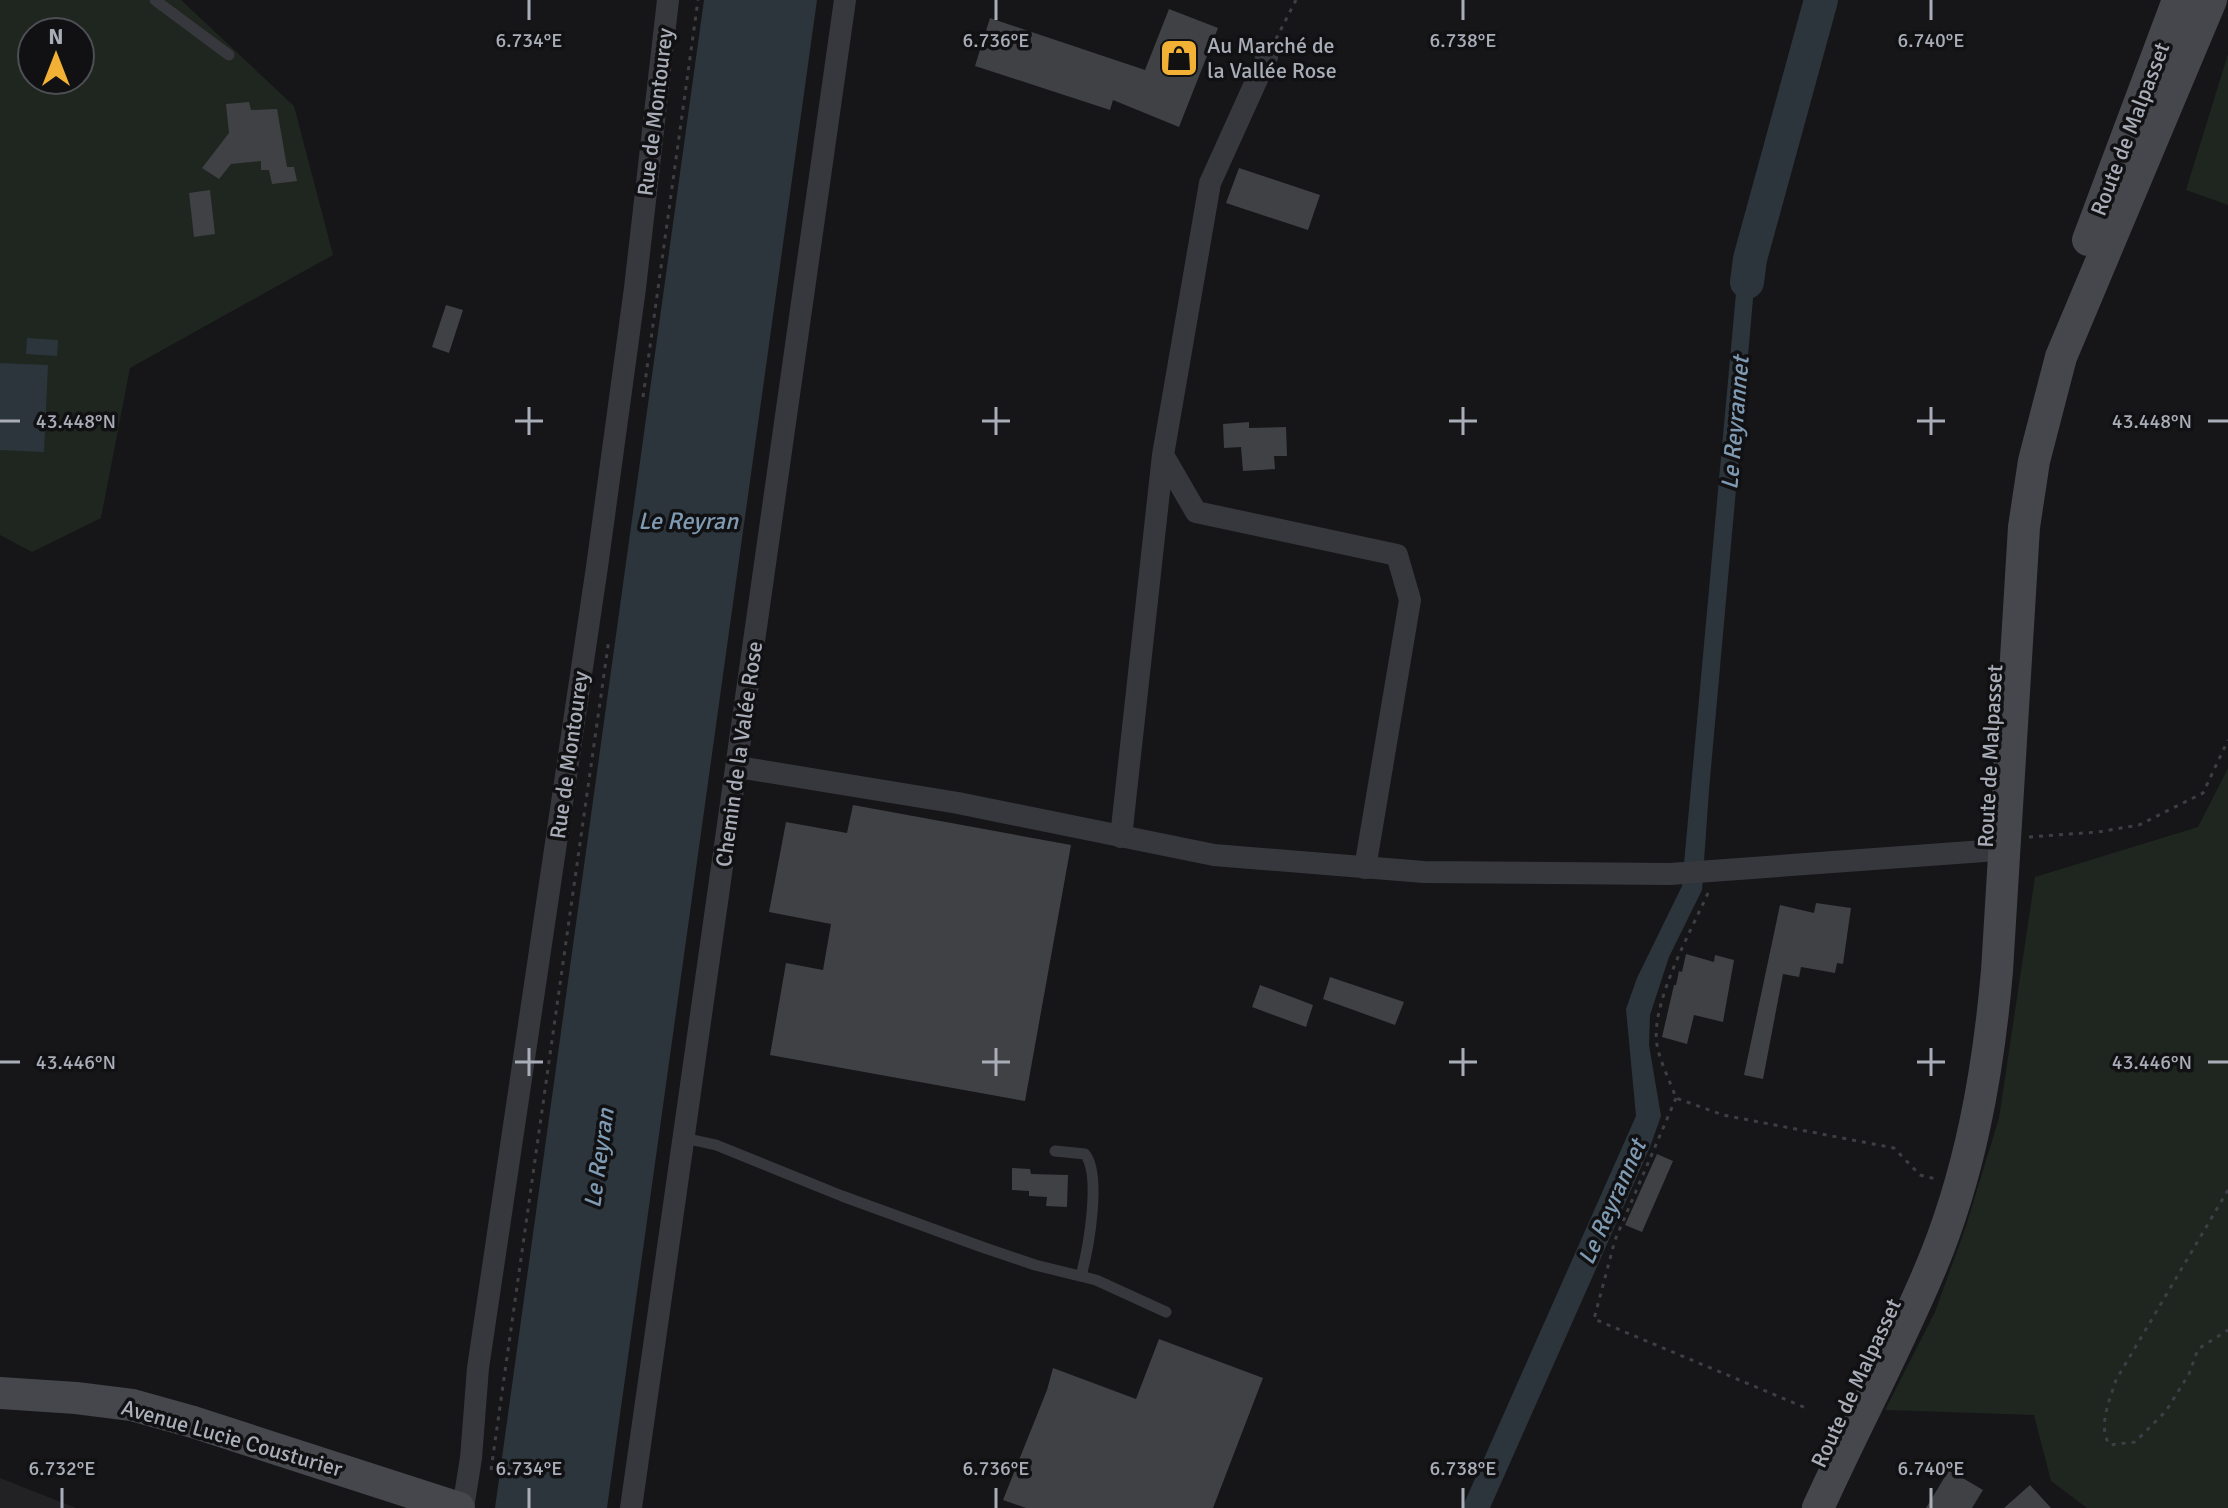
<svg xmlns="http://www.w3.org/2000/svg" width="2228" height="1508" font-family="Signika,sans-serif">
	<rect width="100%" height="100%" fill="#161618"/>
	<path fill="#222225" d="M0,1478l76,30h-76z"/>
	<path fill="#1e261f" fill-rule="evenodd" d="M0,0h181l113,106 39,149 -203,113 -29,150 -69,34 -32,-17zM32,32h48v48h-48z
		M2228,54v151l-42,-15z
		M2228,768v740h-141l-36,-27 -17,-66 -149,-5 50,-98 31,-86 33,-108 36,-241 163,-50z"/>
	<path fill="#2c353c" d="M704,0h113l-210,1508h-112z
		M1753,236l11,3 -7,14 -7,80 -41,457 -7,100 -33,67 -19,58 -1,30 12,71 -11,31 -160,361h-28l174,-392 -10,-107 11,-31 45,-92 57,-626z
		M27,338l31,2 -1,16 -31,-2z
		M0,363l48,2 -4,87 -44,-2z"/>
	<g fill="none" stroke-linecap="round" stroke-linejoin="round">
		<path stroke="#2c353c" stroke-width="34" d="M1747,282l3,-23 71,-259"/>
	</g>
	<path fill="#404145" d="M1169,9l49,19 -39,99 -66,-27 -3,10 -135,-44 15,-48 155,52z
		M249,102l2,8 26,-1 10,58h7l3,14 -25,3 -3,-14h-8v-9l-30,3 -12,15 -17,-11 27,-35 -3,-29z
		M1239,168l81,27 -12,35 -82,-27z
		M210,190l5,44 -21,3 -5,-44z
		M446,305l17,5 -14,43 -17,-6z
		M1249,422v6l37,-1 1,29h-13l1,13 -32,2 -2,-24 -17,1 -1,-24z
		M853,805l218,40 -46,256 -255,-46 16,-92 37,7 8,-46 -62,-12 17,-90 61,11z
		M1816,903l35,5 -8,56 -6,-1 -2,10 -34,-6 -2,10 -16,-3 -20,105 -19,-4 36,-170 34,8z
		M1686,954l28,8 1,-7 19,5 -11,62 -29,-7 -7,29 -25,-7 12,-52h2l3,-14 3,1z
		M1330,977l74,25 -9,23 -72,-26z
		M1260,985l53,20 -7,22 -54,-20z
		M1657,1154l16,7 -31,71 -17,-7z
		M1012,1168l18,1 1,5 37,1 -1,32 -21,-1 1,-9 -18,-1v-5l-17,-1z
		M1159,1339l104,39 -50,130h-187l-23,-8 44,-110 6,-22 83,31z
		M1949,1470l34,20 -11,18h-46z
		M2030,1485l21,23h-47z"/>
	<g fill="none" stroke-linecap="round" stroke-linejoin="round">
		<path stroke="#3d3f44" stroke-width="3" stroke-dasharray="4 6" stroke-linecap="butt" d="M1276,39l20,-39
			M643,397l55,-397
			M2029,837l69,-5 41,-7 64,-32 25,-53
			M1708,893c-17,38 -58,111 -51,152 3,17 13,36 19,53l47,17 171,33 26,27 16,4
			M1676,1098l-61,142 -21,79 212,89
			M2228,1190l-112,190c-6,19 -19,48 -6,65l25,-3 31,-31 23,-37 9,-25 30,-19
			M491,1470l118,-831"/>
		<path stroke="#37383d" stroke-width="11" d="M155,0l74,55
			M684,1138l32,7 126,51 140,51 53,18 61,15 70,32
			M1055,1151l30,3c17,22 3,96 -4,122"/>
		<path stroke="#37383d" stroke-width="22" d="M1163,455l33,57 201,43 13,45 -45,268
			M738,767l220,36 256,52 210,17 246,2 314,-23
			M1121,837l42,-382 47,-272 57,-126
			M463,1508l8,-50 7,-90 119,-801 38,-279 33,-288
			M631,1508l214,-1508"/>
		<path stroke="#45474d" stroke-width="32" d="M2088,240l90,-240
			M0,1393l76,5 56,7 61,17 266,86
			M1818,1508c36,-79 77,-156 111,-236 41,-96 59,-198 68,-301l27,-444 10,-66 27,-104 150,-357"/>
	</g>
	<path fill="none" stroke="#a8adb8" stroke-width="3" d="M529,0v20M996,0v20M1463,0v20M1931,0v20M529,407v28M996,407v28M1463,407v28M1931,407v28M0,421h20M515,421h28M982,421h28M1449,421h28M1917,421h28M2208,421h20M529,1048v28M996,1048v28M1463,1048v28M1931,1048v28M0,1062h20M515,1062h28M982,1062h28M1449,1062h28M1917,1062h28M2208,1062h20M62,1488v20M529,1488v20M996,1488v20M1463,1488v20M1931,1488v20"/>
	<defs>
		<g id="shop-square" transform="scale(2)"><rect x="-9" y="-9" width="18" height="18" rx="4" fill="#f2b134" stroke="#111113"/><path d="M-5-2.5h2.3a2.7 3.5 0 0 1 5.4 0H5L5.5 6h-11ZM-1.5-2.5h3a1.5 2.3 0 0 0-3 0Z" fill="#111"/></g>
	</defs>
	<g fill-rule="evenodd">
		<use href="#shop-square" x="1179" y="58"/>
	</g>
	<g text-anchor="middle" dominant-baseline="central" stroke-width="7" stroke-linejoin="round" paint-order="stroke">
		<g font-size="22" fill="#a8adb8" stroke="#111113" text-anchor="start">
			<text x="1207" y="45">Au Marché de<tspan x="1207" dy="25">la Vallée Rose</tspan></text>
		</g>
		<g font-size="22" fill="#a8adb8" stroke="#111113">
			<text transform="translate(655 112) rotate(-83)">Rue de Montourey</text>
			<text transform="translate(2130 129) rotate(-69)">Route de Malpasset</text>
			<text transform="translate(739 754) rotate(-82)">Chemin de la Valée Rose</text>
			<text transform="translate(569 755) rotate(-82)">Rue de Montourey</text>
			<text transform="translate(1990 756) rotate(-87)">Route de Malpasset</text>
			<text transform="translate(1856 1383) rotate(-65)">Route de Malpasset</text>
			<text transform="translate(232 1438) rotate(16)">Avenue Lucie Cousturier</text>
		</g>
		<g font-size="24" font-style="italic" fill="#7f9bb3" stroke="#111113">
			<text transform="translate(1735 423) rotate(-85)">Le Reyrannet</text>
			<text x="688" y="521">Le Reyran</text>
			<text transform="translate(599 1158) rotate(-82)">Le Reyran</text>
			<text transform="translate(1612 1202) rotate(-66)">Le Reyrannet</text>
		</g>
	</g>
	<g font-size="20" text-anchor="middle" fill="#a8adb8" stroke="#111113" stroke-width="7" stroke-linejoin="round" paint-order="stroke">
		<text x="529" y="47">6.734°E</text>
		<text x="996" y="47">6.736°E</text>
		<text x="1463" y="47">6.738°E</text>
		<text x="1931" y="47">6.740°E</text>
		<text x="76" y="428">43.448°N</text>
		<text x="2152" y="428">43.448°N</text>
		<text x="76" y="1069">43.446°N</text>
		<text x="2152" y="1069">43.446°N</text>
		<text x="62" y="1475">6.732°E</text>
		<text x="529" y="1475">6.734°E</text>
		<text x="996" y="1475">6.736°E</text>
		<text x="1463" y="1475">6.738°E</text>
		<text x="1931" y="1475">6.740°E</text>
	</g>
	<g transform="translate(56 56)"><circle r="38" fill="#111113" stroke="#4d4f55" stroke-width="2"/>
	<path d="M0-6L14 30L0 20L-14 30Z" fill="#f2b134"/>
	<text y="-12" font-size="22" font-weight="bold" text-anchor="middle" fill="#a8adb8">N</text>
	</g>
</svg>
